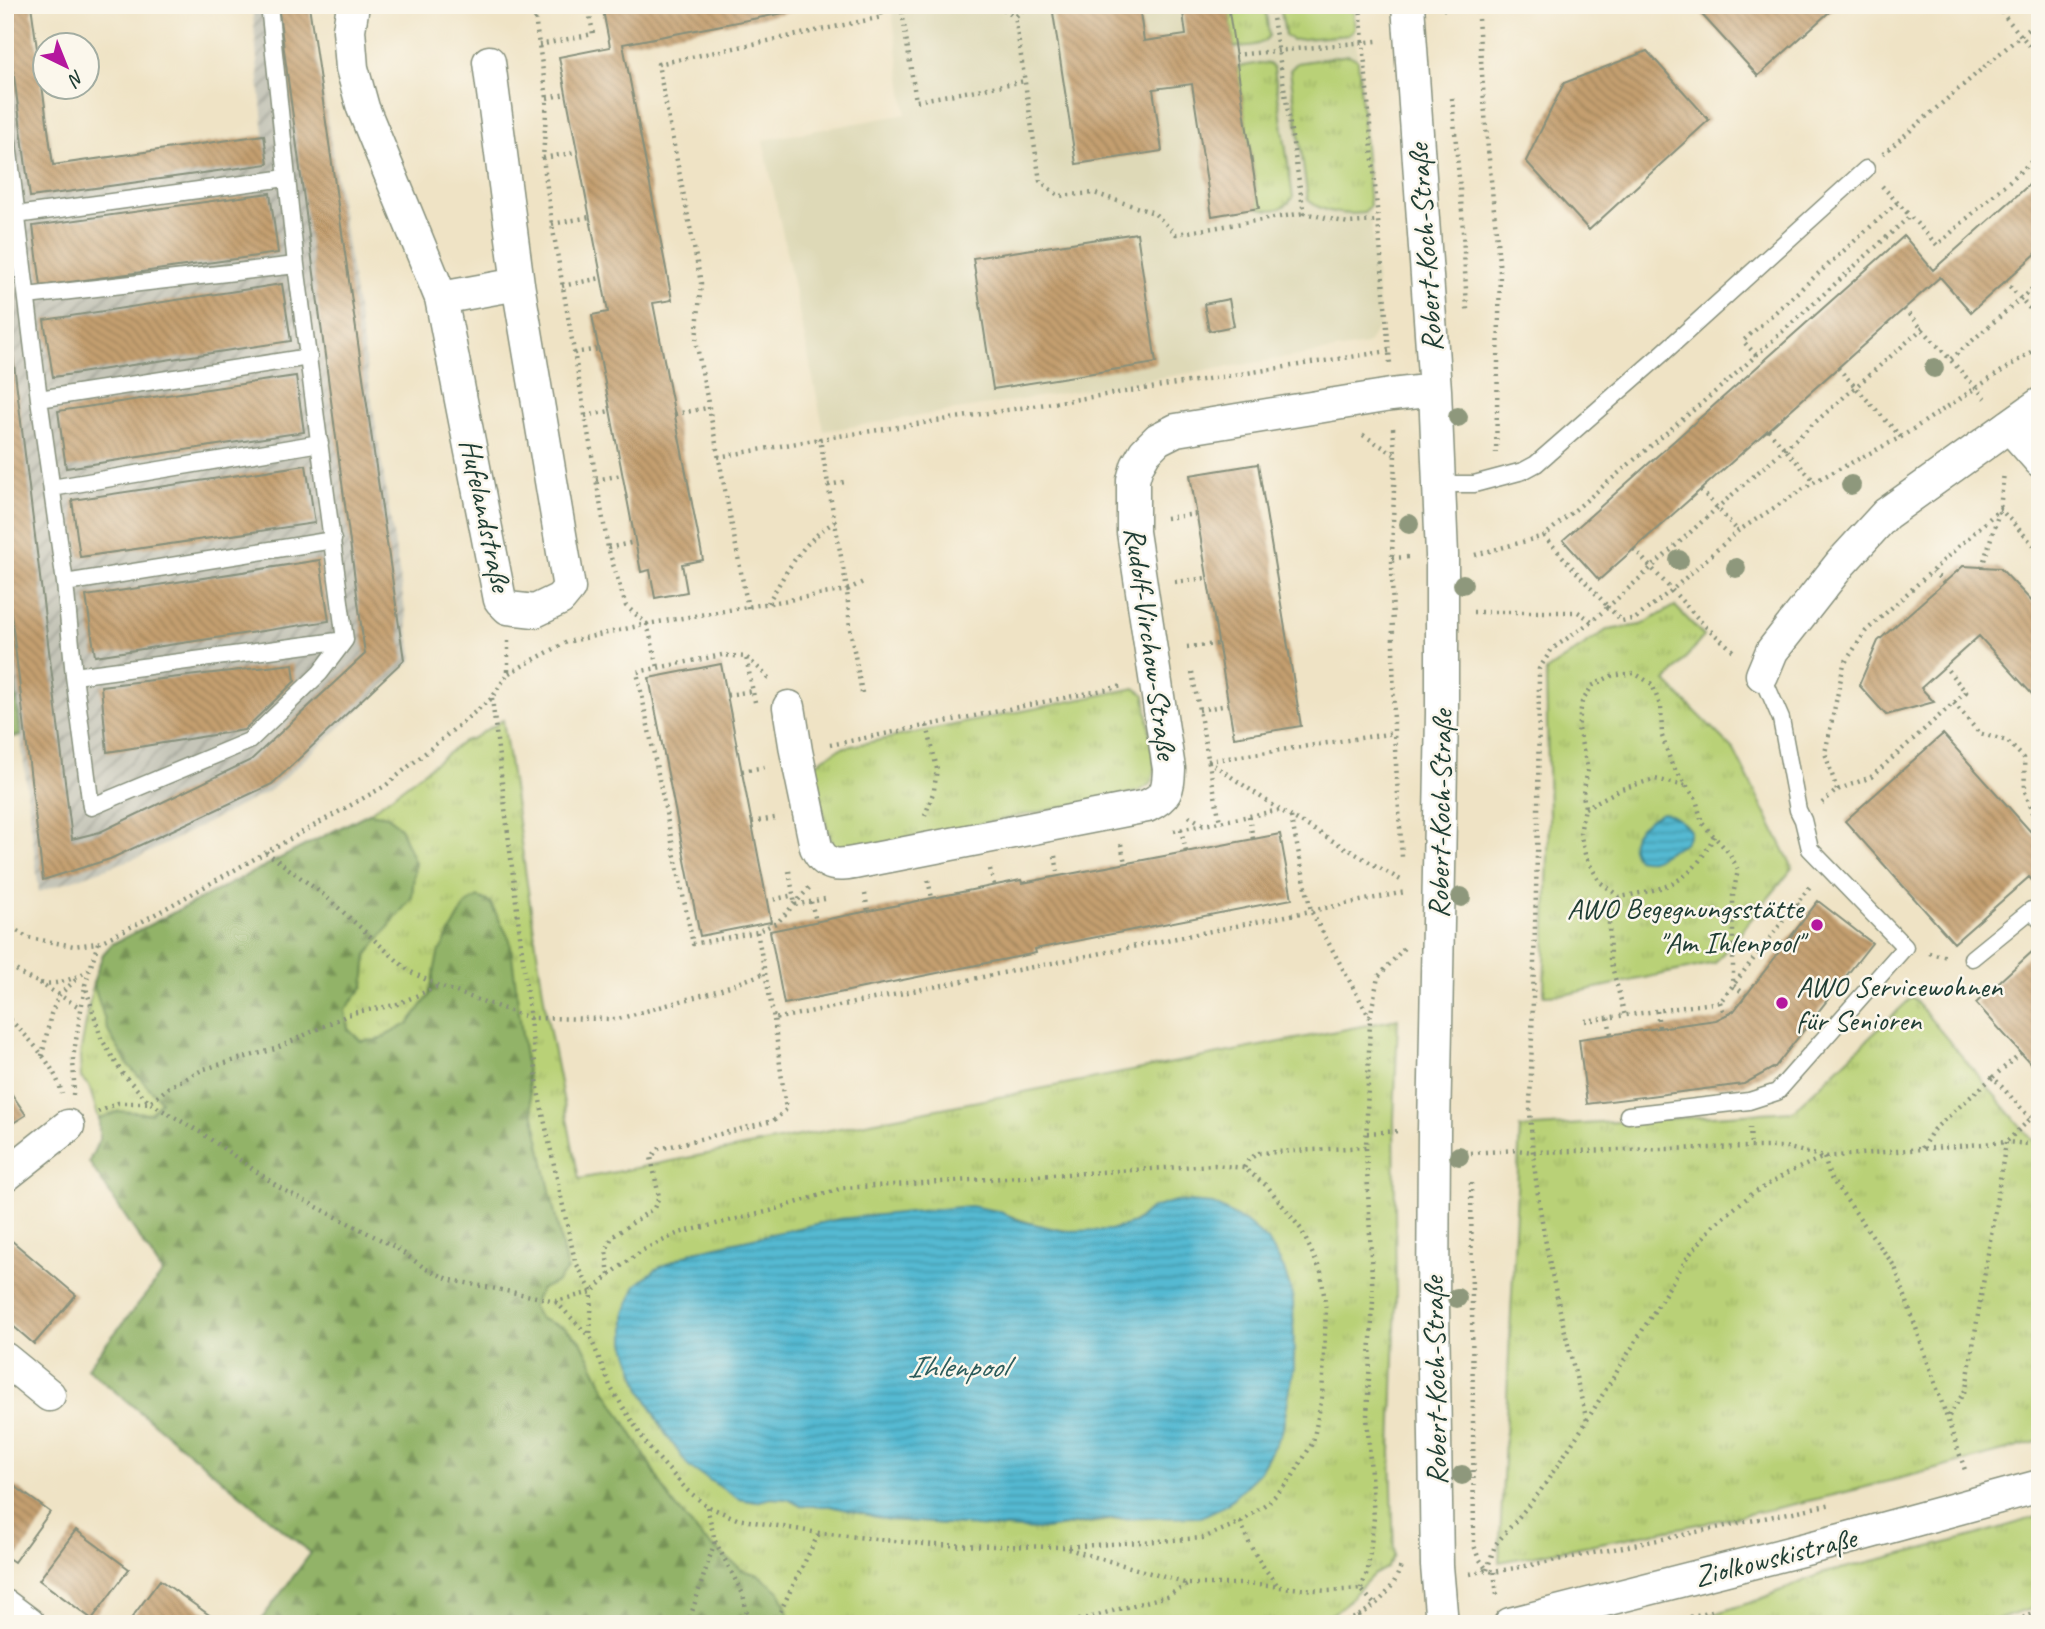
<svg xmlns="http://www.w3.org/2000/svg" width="2045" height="1629" font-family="Caveat,sans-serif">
	<defs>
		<pattern id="industrial-furrows" width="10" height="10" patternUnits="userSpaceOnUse" patternTransform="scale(1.75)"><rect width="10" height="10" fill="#c5c5b8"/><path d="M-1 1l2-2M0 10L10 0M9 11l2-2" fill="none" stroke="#9fa196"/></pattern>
		<pattern id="grass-tufts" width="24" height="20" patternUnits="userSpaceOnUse" patternTransform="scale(1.75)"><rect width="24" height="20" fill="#b9d177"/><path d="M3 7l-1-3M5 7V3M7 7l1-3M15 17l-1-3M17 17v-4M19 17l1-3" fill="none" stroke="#9fb468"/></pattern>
		<pattern id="forest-firs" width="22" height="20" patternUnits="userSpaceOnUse" patternTransform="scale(1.75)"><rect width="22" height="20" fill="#92b368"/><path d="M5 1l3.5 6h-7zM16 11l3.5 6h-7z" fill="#779356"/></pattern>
		<pattern id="water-rules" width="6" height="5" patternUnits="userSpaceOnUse" patternTransform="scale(1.75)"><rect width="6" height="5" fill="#54b9d2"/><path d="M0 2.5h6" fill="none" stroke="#4598ab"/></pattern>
		<pattern id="building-back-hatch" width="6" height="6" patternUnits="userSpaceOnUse" patternTransform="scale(1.75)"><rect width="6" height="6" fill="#c49f6f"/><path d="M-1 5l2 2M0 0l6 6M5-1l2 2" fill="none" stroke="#9f835c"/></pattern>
	</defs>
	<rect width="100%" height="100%" fill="#fbf7ec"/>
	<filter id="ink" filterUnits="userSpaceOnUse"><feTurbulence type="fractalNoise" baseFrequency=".0143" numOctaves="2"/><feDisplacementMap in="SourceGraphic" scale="14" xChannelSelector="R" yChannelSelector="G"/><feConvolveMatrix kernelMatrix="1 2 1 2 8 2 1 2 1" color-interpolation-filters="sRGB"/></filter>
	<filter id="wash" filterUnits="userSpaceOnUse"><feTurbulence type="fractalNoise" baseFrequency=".00686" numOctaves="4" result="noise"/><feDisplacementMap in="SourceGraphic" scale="28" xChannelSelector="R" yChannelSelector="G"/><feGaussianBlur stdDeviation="1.57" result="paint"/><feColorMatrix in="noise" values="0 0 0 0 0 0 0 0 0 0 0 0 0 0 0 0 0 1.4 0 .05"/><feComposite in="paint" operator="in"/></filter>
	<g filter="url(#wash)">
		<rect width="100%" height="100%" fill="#efe3c5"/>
		<path fill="#ded9b7" d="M891,5h462l27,320 -13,20 -543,86 -61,-291 143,-26z"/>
		<path fill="url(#industrial-furrows)" d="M31,5l23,160 210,-30 -12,-130h57l104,655 -142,130 -127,65 -105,37 -34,-290v-593z"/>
		<path fill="url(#grass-tufts)" stroke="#6c8756" stroke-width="2" fill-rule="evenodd" d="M1228,5h37l4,31c-8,11 -22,10 -35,11z
			M1280,5h73l2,24 -7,6 -56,5 -7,-5z
			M1349,55l9,5 12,146 -6,7c-19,2 -41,0 -56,-13l-18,-130 7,-7z
			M1261,63l8,1 5,4 19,130c-9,12 -20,14 -34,10l-22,-141z
			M1675,606l29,30 -38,46 68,68 59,118 -78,95 -147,31 -24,1 5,-177 -3,-147 61,-41 34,-5z
			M1135,688l10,7 10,75 -5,14 -12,8 -291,59 -13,-4 -7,-19 -15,-61 13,-10 16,-9z
			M503,720l43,292 33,167 819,-160 -4,101 2,177 -5,156 3,103 -8,12 -13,7 -33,34 -25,15h-1057l53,-71 -224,-185 76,-95 -74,-111 10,-22v-21l-10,-33 -8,-8 -1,-22 13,-73 10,-29 9,-10 257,-131 95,-72 9,-3zM1150,1209l143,89 1,69 -12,65 -24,42 -32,31 -189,25 -148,-10 -59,-14h-29l-13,-7 -17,-1 -106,-65 -24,-44 -15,-46 -1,-30 31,-44 39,-18 144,-32 159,-8c38,17 96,31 135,12 6,-3 12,-9 17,-14z
			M1912,997l128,152v292c-69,19 -137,37 -206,54 -111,26 -223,46 -335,67l21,-434 273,-17z
			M2040,1516v90l-56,18h-301l75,-24 63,-26 145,-36z"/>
		<path fill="url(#forest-firs)" stroke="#58784e" stroke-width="2" d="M5,602l16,134 -16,2z
			M369,813l19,3 12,12 15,35 -3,34 -45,58 -3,31 -19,24 3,19 13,12 16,-1 31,-16 21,-28 9,-42 28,-50 12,-7 12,5 20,38 20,157 37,173 -10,12 -16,7 -9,17 8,13 23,8 18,14 25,50 38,63 27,47 32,38 39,31 17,5 21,17 13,32h-535l53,-71 -224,-185 76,-95 -74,-111 10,-22v-21l20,-8 32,2 10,-12 -33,-36 -19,-32 -16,-50 10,-29 9,-10z"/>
		<path fill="url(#water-rules)" stroke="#3a7b83" stroke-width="2" d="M1662,812c9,2 24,11 28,19 -5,15 -8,13 -20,19 -15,8 -15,13 -33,9 -16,-22 7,-37 25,-47z
			M1175,1201l38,3 33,18 22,19 16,28 9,29 1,69 -12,65 -24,42 -32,31 -25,12 -90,2 -74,11 -148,-10 -59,-14h-29l-13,-7 -17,-1 -15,4 -17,-3 -50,-32 -24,-34 -24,-44 -16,-46v-30l11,-28 20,-16 39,-18 144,-32 131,-13 28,5 23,10 43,10 46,-1 24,-7 16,-14z"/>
		<g id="blocks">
			<path fill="url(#building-back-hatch)" d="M31,5l22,160 211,-30 4,29 -238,33 -25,-188z
				M278,5h31l95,655 -132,124 -162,75 -67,21 -38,-317v-255l2,-1 65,532 28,-7 151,-72 114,-106z
				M602,5l213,2 -192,37 49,256 -19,3 50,257 -21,4 5,28 -32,6 -5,-28 -9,2 -49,-257 16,-3 -49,-255 51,-10z
				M1139,5l5,36 42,-6 -4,-30h46l31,203 -47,8 -20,-132 -39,5 9,62 -86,13 -24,-158z
				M1696,5h141l-79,71 -63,-69z
				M1647,51l62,69 -120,110 -63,-69 38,-78z
				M2040,175v75l-69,62 -31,-35 -341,303 -36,-40 341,-304 29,34z
				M270,193l8,60 -237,33 -8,-60z
				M1137,233l19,130 -163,26 -20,-131z
				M282,284l9,57 -238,36 -9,-57z
				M1229,299l5,27 -25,5 -5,-27z
				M296,376l8,56 -238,36 -8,-57z
				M1258,464l43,262 -67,11 -44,-262z
				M306,465l9,58 -235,34 -8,-57z
				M320,560l9,61 -234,35 -9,-60z
				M1963,566l37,2 40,42v93l-61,-67 -58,52 13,14 -48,13 -27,-30 19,-44z
				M293,664l2,17 -51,49 -137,22 -6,-66z
				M721,664l50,258 -71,14 -51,-258z
				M1943,734l97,108v47l-11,-12 -75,66 -109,-122z
				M1280,834l12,65 -257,50 1,4 -252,51 -14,-73 251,-51 1,3z
				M1818,901l54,42 -97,124 -31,17 -157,20 -8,-65 137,-19 18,-9z
				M2034,950l6,6v118l-64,-71z
				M5,1084l21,31 -21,13z
				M5,1235l71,60 -42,49 -29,-25z
				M5,1479l45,33 -36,50 -9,-6z
				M76,1530l53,39 -37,50 -53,-39z
				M160,1580l52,37 -5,7h-80z"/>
		</g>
	</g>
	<g filter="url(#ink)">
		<use href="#blocks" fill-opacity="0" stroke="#87907c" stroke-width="2"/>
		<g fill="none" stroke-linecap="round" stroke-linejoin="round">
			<g stroke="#87907c" stroke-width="19">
				<path id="service" d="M5,119l34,280 26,184 9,93 17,131 158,-66 71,-68 25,-33 -49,-375 -27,-260
					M16,215l270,-37
					M27,296l269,-31
					M39,399l270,-42
					M1438,484h36l49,-13 13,-7 127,-111 203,-184
					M52,488l268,-45
					M65,583l268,-43
					M74,676l271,-36
					M1972,958l59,-48 9,10
					M1628,1115l121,-14 28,-9 128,-145 -95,-98 -7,-29 -5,-10 -17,-91 -19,-44"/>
			</g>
			<g stroke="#87907c" stroke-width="35">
				<path id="minor" d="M353,5l-4,25 3,38 11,40 78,190 59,302 8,8 27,3 25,-12 9,-11 -51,-304 -29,-222
					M1408,5l27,385 7,165v158l-8,419 -1,175 4,259 5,58
					M441,298l77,-14
					M2009,426l31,35
					M1762,675l10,-24 69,-88 45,-49 154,-110
					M789,707l7,44 20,96c10,21 22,19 43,15l288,-56c20,-10 21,-15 22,-37l-36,-237v-52l4,-14 8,-14 13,-13 18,-9 215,-35 44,-5
					M5,1176l63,-50
					M5,1359l44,36
					M5,1606l24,18
					M1510,1624l335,-85 195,-53"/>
			</g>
			<path stroke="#87907c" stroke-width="4.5" stroke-dasharray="2 5" stroke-linecap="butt" d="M533,5l14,93 -4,60 9,66 56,324 18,58 21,18 200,-34 -27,-151 569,-88
				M901,5l15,96 109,-20
				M998,5l17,12
				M1028,5l-13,12 25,164 19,15 35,-3 60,20 22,21 128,-21
				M1271,5l33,208 44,10 30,-2
				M1360,5l30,359
				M1477,5l9,123 14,144 -4,181
				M2000,5l2,8 38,45
				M1443,9l34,-2
				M539,45l54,-11 -5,-29
				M1235,55l142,-14
				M547,98l19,-4
				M1452,98l10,114 5,98
				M1883,154l157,-135
				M543,158l34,-6
				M1882,186l28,30
				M552,224l38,-7
				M2005,281l35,39
				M562,286l39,-8
				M1904,309l84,92
				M1923,328l-206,180 -109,99 14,14 14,-3 36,-28 66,-59 76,-49 87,-45 139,-91
				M574,353l25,-4
				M1756,355l-13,-14 154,-138
				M1951,359l89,-77
				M1838,368l63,69
				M675,414l32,-6
				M585,416l25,-5
				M1393,428l2,26 -3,104 2,175 8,124
				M1768,430l46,51
				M1363,435l31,19
				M718,457l102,-18
				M596,480l26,-5
				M828,485l17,-3
				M1701,490l37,41
				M1166,518l31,-4
				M608,548l27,-6
				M1634,549l71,77 31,27
				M1475,555l69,-19 185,-156 181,-164 27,29 103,-91
				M1392,558l18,-1
				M1982,567l18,-58 4,-37
				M1933,571l11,12
				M1175,582l32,-4
				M768,603c18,-31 35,-63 67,-81
				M748,608l-52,-267 5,-58 -43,-219 224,-47 -2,-12
				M1473,612h105l14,9
				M1187,647l31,-3
				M747,658l14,12 9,11
				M1192,672l28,150
				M509,673l58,-31 80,-18 11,43
				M862,693l-12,-64 -3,-39 16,-8
				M727,695l26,-4
				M492,698l47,398 36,165 17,31 -2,44 21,52 38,60 39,43 19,15 30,13 82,14 114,12 131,2 139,-9 38,-16 29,-21 21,-22 22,-37 9,-45 4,-87 -5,-38 -20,-43 -33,-42 -24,-19 5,-9 10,-6 107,-6 4,-129 8,-41 26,-29
				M755,702l-9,-45 -24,-2 -85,17 56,272 64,-12 21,-10 32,-35
				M1954,703l25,30 28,8 17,17 1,33 11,30 4,2
				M1199,710l29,-5
				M830,745l293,-59
				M1208,761l72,49 124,72
				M1208,761l186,-28
				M742,771l23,-4
				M1837,790l-12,-37 19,-89 22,-33 134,-122 40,43
				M1822,803l15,-13 34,-13 95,-85 -21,-25
				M1585,808l36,-19 34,-10 31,7
				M925,816l9,-26 3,-21 -10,-44
				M1189,816l15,9
				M1249,816l4,23
				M1291,817l20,94 59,107
				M752,822l23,-4
				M1181,829l5,23
				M1174,831l106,-21
				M1714,836c-23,48 -46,52 -94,61l-20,-15 -14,-24 -6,-25 5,-25 -2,-15 5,-23 -10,-41 4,-27 10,-16 19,-10 23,-3 18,11 9,24 1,28 10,29 24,34 6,24 28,31 8,16 -5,25v90l13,10
				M1121,844l4,19
				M266,852l58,43 85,76 30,15 91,32 88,1 98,-28 49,-18
				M1055,856l4,20
				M990,869l4,16
				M789,871l6,34 30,-6
				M928,880l4,18
				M865,894l3,17
				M1620,897l-11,26 1,36 15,57
				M767,901l27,-6
				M811,902l5,19
				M1797,904l11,9
				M5,924l24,14 45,8 24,-3 45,-22 242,-135 107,-88 16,-25v-32
				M757,932l17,87 631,-127
				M98,943l-13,42 16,53 21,35 28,30 50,29 80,56 115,59 31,22 25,11 105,21 36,-9 17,-17 34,-25 36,-17 91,-22 73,-23 371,-23 30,3
				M1929,953l19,4
				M5,962c10,7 19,15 30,19 16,7 41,-2 55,-12
				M39,983l42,25
				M1720,1002l5,14
				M1657,1011l2,17
				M5,1015c22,21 50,49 57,79
				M1608,1018l3,16
				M1585,1021l135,-19 91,-117
				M2021,1053l-28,24 37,41
				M42,1056l9,-42 8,-19 19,-17
				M73,1095l1,-13 -1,-24 12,-72
				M98,1112l20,-9h32l19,-16 35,-18 71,-20 77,-36 43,-8 44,-19
				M1750,1127l1,20
				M1367,1133l34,-2
				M1922,1148l11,-18 60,-53
				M1471,1153l46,-3 15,2 219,-5h34l39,10 182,-15 34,-32
				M1471,1183l3,362 4,12 9,13
				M609,1275l-3,-24 6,-14 42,-29 5,-11 -8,-40 8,-8 114,-28 13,-11 -12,-91
				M556,1302l33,34
				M1949,1416l17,-27 40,-247 34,3
				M1587,1420l102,-165 26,-31 37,-30 35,-21 37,-16 6,20 65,90 70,203
				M707,1507l8,34 28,53 6,30
				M1241,1522c8,26 21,44 38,65
				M1068,1549l120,35h57l82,7 34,-2 14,16
				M1487,1570l8,-25 44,-52 48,-72c-26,-105 -53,-205 -57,-314l8,-288 1,-150 13,-20 40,-28 16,-14 -64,-71
				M1494,1572l3,23
				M1470,1574l17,-4 7,2 120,-23 218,-45
				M1361,1589l7,-19 6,-52 -7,-102 6,-115 -7,-154
				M1359,1615l2,9
				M688,1624l27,-83
				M774,1624l45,-91
				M1065,1624l102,-28 20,-11
				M1340,1624c28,-10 53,-29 61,-59
				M1663,1624l49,-13
				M2003,1624l37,-12"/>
			<use href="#service" stroke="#fff" stroke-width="16"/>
			<use href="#minor" stroke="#fff" stroke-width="32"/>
		</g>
		<g fill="#8e987c">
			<circle cx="1934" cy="368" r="10"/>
			<circle cx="1458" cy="417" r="10"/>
			<circle cx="1851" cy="485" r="10"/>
			<circle cx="1409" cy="524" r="10"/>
			<circle cx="1679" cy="560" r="10"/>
			<circle cx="1736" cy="568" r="10"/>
			<circle cx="1463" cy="584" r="10"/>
			<circle cx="1461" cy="897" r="10"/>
			<circle cx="1459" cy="1156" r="10"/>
			<circle cx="1457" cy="1298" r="10"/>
			<circle cx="1462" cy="1475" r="10"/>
		</g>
	</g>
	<g fill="#b5179e" stroke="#fbf7ec" stroke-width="2.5">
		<circle cx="1817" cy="925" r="7"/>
		<circle cx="1782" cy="1003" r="7"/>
	</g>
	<g text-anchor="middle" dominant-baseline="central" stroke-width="5" stroke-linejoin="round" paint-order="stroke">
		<g font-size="30" fill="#1f3d34" stroke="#fbf7ec">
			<text transform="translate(1425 248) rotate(-94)">Robert-Koch-Straße</text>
			<text transform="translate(486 515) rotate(78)">Hufelandstraße</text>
			<text transform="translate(1151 643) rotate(82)">Rudolf-Virchow-Straße</text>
			<text transform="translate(1440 814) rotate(-89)">Robert-Koch-Straße</text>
			<text transform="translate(1435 1381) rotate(-91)">Robert-Koch-Straße</text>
			<text transform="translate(1775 1557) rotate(-14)">Ziolkowskistraße</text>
		</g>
		<g font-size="30" fill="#1f3d34" stroke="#fbf7ec" text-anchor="end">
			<text x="1803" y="908">AWO Begegnungsstätte<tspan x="1803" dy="34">"Am Ihlenpool"</tspan></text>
			<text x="1796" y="986" text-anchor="start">AWO Servicewohnen<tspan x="1796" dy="34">für Senioren</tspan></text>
		</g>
		<g font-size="32" font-style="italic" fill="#2c5c5c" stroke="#fbf7ec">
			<text x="957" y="1366">Ihlenpool</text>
		</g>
	</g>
	<rect width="2045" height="1629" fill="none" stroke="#fbf7ec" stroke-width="28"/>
	<g transform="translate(66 66) rotate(137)"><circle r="33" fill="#fbf7ec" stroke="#a3ada2" stroke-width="2"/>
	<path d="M0-5L12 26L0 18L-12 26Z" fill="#b5179e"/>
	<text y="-10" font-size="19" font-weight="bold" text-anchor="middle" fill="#1f3d34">N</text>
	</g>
</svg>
